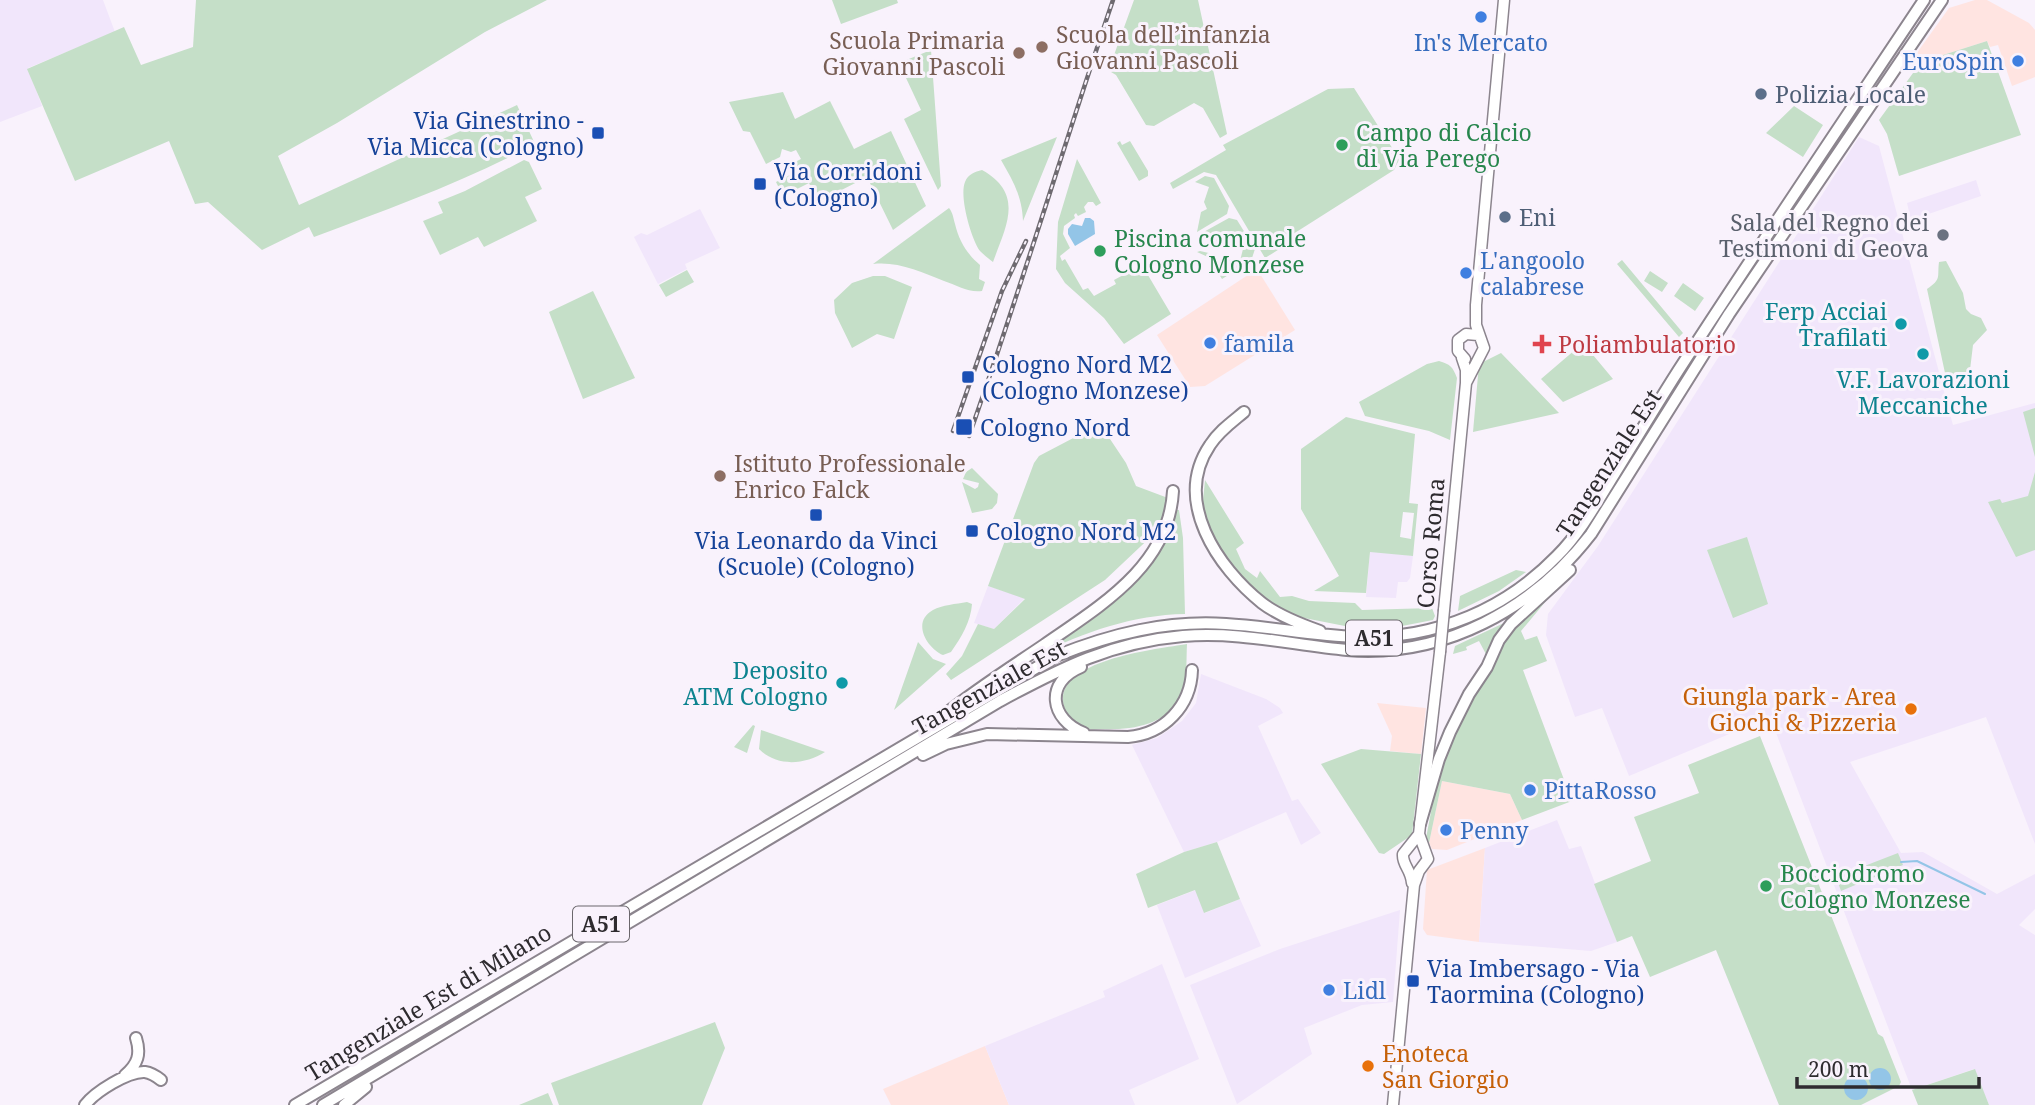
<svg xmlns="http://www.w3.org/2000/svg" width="2035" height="1105" font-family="'Noto Serif',serif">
	<rect width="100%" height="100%" fill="#f9f2fc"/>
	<path fill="#ffe4e1" d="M1975,0h12l42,23 6,7v47l-23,9 -14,-41 -8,2 -3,-6 -66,21 -7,-5 35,-49z
		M1257,269l38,61 -90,56 -15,1 -33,-52z
		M1377,703l49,5 -5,46 -31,-3 2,-15z
		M1442,781l68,13 12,26 -75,30 -15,-1 -3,-6z
		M1485,848l-6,94 -52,-7 -4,-6 4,-59z
		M985,1046l24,59h-118l-8,-16z"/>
	<path fill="#f1e6fb" d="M0,0h103l12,32 -87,36 14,38 -42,16z
		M1859,137l20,9 74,279 82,-22v441l-49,-127 -136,45 51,91 22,-1 74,42 38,-20v35l-16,16 16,10v170h-46l-15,-36 -62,21 -142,-373 -141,59 -27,-68 -27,9 -29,-82 2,-21 50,-68z
		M1976,180l5,16 -70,24 -4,-17z
		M700,209l20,39 -35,16 2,5 -29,15 -24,-47 7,-4 6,2z
		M1370,551l43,5 -3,22 -3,4h-9l-2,16 -30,-1z
		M988,586l37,12 -31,31 -20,-6z
		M1201,674l65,25 14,9 3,5 -25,13 34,75 6,-2 23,34 -20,12 -15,-33 -69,30 -33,10 -52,-107 25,-7 25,-17 14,-18z
		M1557,820l12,29 12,-3 36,96 -26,9 -112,-9 6,-94z
		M1196,890l9,23 35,-14 21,47 -76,32 -28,-73z
		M1400,910l-7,92 -31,3 -58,23 8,26 -75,50 -47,-119 90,-36z
		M1162,964l37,95 -70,31 6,15h-126l-24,-59 120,-49 -2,-6z"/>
	<path fill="#c5dfc8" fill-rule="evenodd" d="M196,0h351l-62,32 -148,91 -59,33 21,49 218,-100 18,39c-71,38 -146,65 -221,93l-5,-10 -47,23 -54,-48 -13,2 -26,-63 -94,40 -48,-112 97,-42 17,38 52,-18z
		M832,0h65l1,3 -57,21z
		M1134,0h64l29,134 -7,4 -17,-30 -9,-5 -40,23 -8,-1 -30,-50 -5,-3 -1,-6z
		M1987,41l34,94 -122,41 -12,-42 -8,-14 42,-58z
		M931,50l10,136 -3,4 -34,-71 17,-9 -22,-47z
		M1354,88l42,66 3,6 -5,10 -115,73 2,5 -16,10 -49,-83 -12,-3 -31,17 -3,-6 56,-33 -3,-5 105,-56z
		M783,92l12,27 35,-18 24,48 37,-18 35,75 -33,24 -26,-53 -49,25 -9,-19 -26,13 -7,-14 16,-8 3,-12 6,-3 -5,-9 -5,2 -9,-3 -2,8 -14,7 -16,-32 -7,-1 -14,-29z
		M1794,106l29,19 -20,32 -37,-24z
		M1057,137l-34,84c-1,-25 -10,-40 -22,-61z
		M1120,141l2,4 8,-4 18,30v5l-9,5 -22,-38z
		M1077,159l24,44 -5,3 -3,-4h-5l-4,5 2,5 -8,4 -2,-3 -2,2 1,3 -11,8 -1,8 7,14 -10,8 2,5 3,-2 18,31 5,-2 6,8 22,-12 -2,-4 28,-15 29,49 -47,30 -20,-26 -39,-35 -9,-14 2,-47z
		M524,160l5,2 13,27 -17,8 12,24 -53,26 -6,-10 -38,18 -17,-34 20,-8 -5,-11 27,-11z
		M982,170c43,24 24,56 11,92 -4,-3 -9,-7 -13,-11 -9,-12 -21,-55 -15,-69 3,-8 10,-10 17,-12z
		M1205,176l9,2 15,28 -2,8 -30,18 4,-20 6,-3 -3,-7 5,-15 -14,-5z
		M949,208c4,5 4,9 6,16 4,17 12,30 25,41l-1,14 6,3 -3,9c-13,2 -26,-6 -38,-10 -22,-9 -47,-20 -71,-17z
		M1229,218l8,2 18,29 -4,12 -29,18 -14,-22 -11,-5 3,-1 13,3 9,13 6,-3 -2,-5 14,2 3,-12 -18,-5 -2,-4 -4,2 -19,-5v-3z
		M1622,260l61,73 -4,4 -62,-73z
		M1946,261l17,32 3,16 5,5 10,4 6,12 -14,15 -3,25 -22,17 -21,-98c15,-10 10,-12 12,-27z
		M687,270l7,12 -28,15 -7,-12z
		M1650,271l18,12 -6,9 -18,-11z
		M873,276h12l27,11 -18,52 -17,-5 -25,14 -17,-35 -1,-13 18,-17z
		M1683,283l21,15 -9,13 -21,-15z
		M593,291l42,87 -52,21 -34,-87z
		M1583,343l30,36 -50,23 -22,-23z
		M1501,353l58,60 -86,19 6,-68z
		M1439,361c11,3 14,6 18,17l-7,62 -21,-9 -64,-15 -6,-14 68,-38z
		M2035,408v49l-12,-45z
		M1346,417l69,17 -6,69 9,1 -5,52 -43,-4 -4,41 -52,-2 25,-15 -38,-67v-60zM1403,512l11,1 -3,26 -11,-2z
		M1100,424l26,39 10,23 32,12 -5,23 -5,9 -53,50 -154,100 -5,-6 16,-18 16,-32 16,5 31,-30 -37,-13 46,-123 5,-7z
		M972,468l26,26 -1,9 -5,6 -20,4 -10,-31 13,7 3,-2 1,-4 -16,-4 3,-7z
		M2035,472v78l-19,7 -28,-55 12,-3 2,4 26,-7z
		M1205,480l39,63 -8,6 9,20 12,9 3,-7 20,26 12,-1 17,5 46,2 7,7 70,-2 3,8 -2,4 -31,6 -47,2 -61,-12 -23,-13 -35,-27 -28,-45 -6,-20z
		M1177,510h2l4,28 2,76c-52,1 -101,18 -147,41 55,-43 119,-71 139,-145z
		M1747,537l21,67 -35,14 -26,-68z
		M1516,570l10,2 -27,19 -41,20 2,-15z
		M1556,589l-35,42 4,9 12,-4 10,25 -24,9 49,131 -50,19 -12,-26 -68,-13 -13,62 -3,-5 11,-57 12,-38 13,-30 48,-82z
		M967,602l5,2c-1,17 -11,34 -21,48l-8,3c-16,-7 -32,-33 -10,-45 9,-5 23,-6 34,-8z
		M1504,623l-16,35 -9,-17 -13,6 1,3 -14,4 2,-8z
		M918,642l15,17 13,5 -52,46z
		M1187,644c-1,17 1,38 -7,53 -15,30 -51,33 -80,32 -7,0 -16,1 -21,-2 -9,-5 -16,-16 -16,-27 -1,-41 94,-51 124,-56z
		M753,725l2,1 -8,27 -13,-6z
		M761,730l64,22c-20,13 -49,15 -66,-3z
		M1760,736l118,298 5,3 18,45 -2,4 -38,19h-82l-63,-155 -66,27 -18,-41 -15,6 -23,-58 57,-23 -17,-44 65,-24 -11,-28z
		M1361,749l60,5 -9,81 -28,19 -5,-1 -58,-89z
		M1217,842l23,57 -36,14 -9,-23 -47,18 -12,-34 48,-22z
		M1898,853l5,12 -62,26 -5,-14z
		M715,1022l10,26 -23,57h-143l-8,-22z
		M1975,1069l14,36h-71l-6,-15z
		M548,1093l5,12h-34z"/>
	<path fill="#93c5e7" d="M1085,218h5l4,3 1,13 -20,12 -7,-12v-5l4,-5 10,2z
		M1869 1079a11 11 0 1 1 22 0a11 11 0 1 1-22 0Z
		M1844 1088a12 12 0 1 1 24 0a12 12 0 1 1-24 0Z"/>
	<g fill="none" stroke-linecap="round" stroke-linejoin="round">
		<path stroke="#93c5e7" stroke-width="2" d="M1901,862l16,-1 68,33"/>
		<g stroke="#8c858e" stroke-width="13">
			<path id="major" d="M1465,359l-7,-8v-11l8,-6 12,1
				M1466,383l18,-35 -8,-23v-20l28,-305
				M1444,610l22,-227v-13l-4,-12
				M1412,883c-1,-14 -10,-18 -9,-29l16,-20
				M1393,1105l21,-220 5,-14 9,-12 -9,-25 21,-182"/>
		</g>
		<g stroke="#8c858e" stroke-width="14">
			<path id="highway" d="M1244,412c-12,10 -25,19 -34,33 -38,56 8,123 52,158 17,13 38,21 58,28
				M1081,667c-37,15 -31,53 3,66
				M943,716c32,-26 67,-48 101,-71 56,-39 125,-79 129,-154
				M923,755l23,-11 41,-10 141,3c36,-3 63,-31 64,-67
				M1420,824l19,-65 11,-27 19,-38 18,-27 12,-27 12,-16 59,-54
				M125,1075c13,-11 16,-21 11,-37
				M85,1105c10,-13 43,-34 60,-33 7,1 11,4 16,8
				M295,1105l761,-449c55,-22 110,-36 170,-32 68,4 134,23 202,6 50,-12 93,-37 129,-74 24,-24 40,-54 58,-83 21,-34 42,-69 63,-102 81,-125 164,-248 246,-371
				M323,1105l677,-404c61,-33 112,-59 183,-65 55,-5 110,9 164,14 97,8 186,-41 244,-116l138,-220 213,-314
				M344,1105l22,-18"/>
		</g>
		<use href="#major" stroke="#fff" stroke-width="10"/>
		<use href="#highway" stroke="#fff" stroke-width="10"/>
		<g stroke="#6e6a70" stroke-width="4.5">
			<path id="rail" d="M953,431l49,-140 24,-50
				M969,436c51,-145 95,-291 144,-436"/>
		</g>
		<use href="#rail" stroke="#f9f2fc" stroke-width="2" stroke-dasharray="5" stroke-linecap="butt"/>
		<g stroke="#8c858e" stroke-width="13" stroke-linecap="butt">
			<path id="major-bridge" d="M1440,652l4,-42"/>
		</g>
		<use href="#major-bridge" stroke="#fff" stroke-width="10"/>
	</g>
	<g fill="#3f7fe0" stroke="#f9f2fc" stroke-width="2.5">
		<circle cx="1481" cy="17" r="7"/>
		<circle cx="2018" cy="61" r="7"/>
		<circle cx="1466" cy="273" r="7"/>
		<circle cx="1210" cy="343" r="7"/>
		<circle cx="1530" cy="790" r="7"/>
		<circle cx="1446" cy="830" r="7"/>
		<circle cx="1329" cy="990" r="7"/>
	</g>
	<g fill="#8d6e63" stroke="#f9f2fc" stroke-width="2.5">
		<circle cx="1042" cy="47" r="7"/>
		<circle cx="1019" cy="53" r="7"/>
		<circle cx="720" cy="476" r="7"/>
	</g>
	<g fill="#5c6f8a" stroke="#f9f2fc" stroke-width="2.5">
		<circle cx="1761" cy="94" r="7"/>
		<circle cx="1505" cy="217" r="7"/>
	</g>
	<g fill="#1a4fb4" stroke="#f9f2fc" stroke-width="2.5">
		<rect x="591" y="126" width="14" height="14" rx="3.5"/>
		<rect x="753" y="177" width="14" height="14" rx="3.5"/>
		<rect x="961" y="370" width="14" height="14" rx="3.5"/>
		<rect x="955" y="418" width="18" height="18" rx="3.5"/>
		<rect x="809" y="508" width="14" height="14" rx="3.5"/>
		<rect x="965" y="524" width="14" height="14" rx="3.5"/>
		<rect x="1406" y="974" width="14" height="14" rx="3.5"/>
	</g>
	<g fill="#2e9e5b" stroke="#f9f2fc" stroke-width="2.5">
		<circle cx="1342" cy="145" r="7"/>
		<circle cx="1100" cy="251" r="7"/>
		<circle cx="1766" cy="886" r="7"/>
	</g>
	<circle fill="#6b7280" stroke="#f9f2fc" stroke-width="2.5" cx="1943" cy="235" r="7"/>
	<g fill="#0f9aa8" stroke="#f9f2fc" stroke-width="2.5">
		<circle cx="1901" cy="324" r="7"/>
		<circle cx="1923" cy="354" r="7"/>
		<circle cx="842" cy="683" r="7"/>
	</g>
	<path fill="#e0444e" stroke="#f9f2fc" stroke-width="2.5" d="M1538.5 333.5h7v7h7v7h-7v7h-7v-7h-7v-7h7z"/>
	<g fill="#e8710a" stroke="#f9f2fc" stroke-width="2.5">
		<circle cx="1911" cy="709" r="7"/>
		<circle cx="1368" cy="1066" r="7"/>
	</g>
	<g text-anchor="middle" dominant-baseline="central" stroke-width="6" stroke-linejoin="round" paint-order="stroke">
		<g fill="#f9f2fc" stroke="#6b676c" stroke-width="2">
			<rect x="1346" y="620.5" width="56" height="35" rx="5"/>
			<rect x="573" y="906.5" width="56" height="35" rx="5"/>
		</g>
		<g font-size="21" font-weight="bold" fill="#2e2b2f">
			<text x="1374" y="638">A51</text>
			<text x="601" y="924">A51</text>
		</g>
		<g font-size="23" fill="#785e54" stroke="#f9f2fc" text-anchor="start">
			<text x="1056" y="34">Scuola dell’infanzia<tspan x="1056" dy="26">Giovanni Pascoli</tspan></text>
			<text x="1005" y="40" text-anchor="end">Scuola Primaria<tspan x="1005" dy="26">Giovanni Pascoli</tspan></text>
			<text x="734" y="463">Istituto Professionale<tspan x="734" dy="26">Enrico Falck</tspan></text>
		</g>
		<g font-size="23" fill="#366cbe" stroke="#f9f2fc" text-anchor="start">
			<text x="1481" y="42" text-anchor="middle">In's Mercato</text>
			<text x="2004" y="61" text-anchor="end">EuroSpin</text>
			<text x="1480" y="260">L'angoolo<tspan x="1480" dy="26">calabrese</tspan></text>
			<text x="1224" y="343">famila</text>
			<text x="1544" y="790">PittaRosso</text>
			<text x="1460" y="830">Penny</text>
			<text x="1343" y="990">Lidl</text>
		</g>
		<g font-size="23" fill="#4e5e75" stroke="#f9f2fc" text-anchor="start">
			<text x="1775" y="94">Polizia Locale</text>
			<text x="1519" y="217">Eni</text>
		</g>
		<g font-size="23" fill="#164399" stroke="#f9f2fc" text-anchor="start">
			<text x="584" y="120" text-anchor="end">Via Ginestrino -<tspan x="584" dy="26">Via Micca (Cologno)</tspan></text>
			<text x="774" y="171">Via Corridoni<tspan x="774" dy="26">(Cologno)</tspan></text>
			<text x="982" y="364">Cologno Nord M2<tspan x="982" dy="26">(Cologno Monzese)</tspan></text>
			<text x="980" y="427">Cologno Nord</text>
			<text x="986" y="531">Cologno Nord M2</text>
			<text x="816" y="540" text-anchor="middle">Via Leonardo da Vinci<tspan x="816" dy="26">(Scuole) (Cologno)</tspan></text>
			<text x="1427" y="968">Via Imbersago - Via<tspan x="1427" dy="26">Taormina (Cologno)</tspan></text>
		</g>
		<g font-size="23" fill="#27864d" stroke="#f9f2fc" text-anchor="start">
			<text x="1356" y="132">Campo di Calcio<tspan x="1356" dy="26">di Via Perego</tspan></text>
			<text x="1114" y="238">Piscina comunale<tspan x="1114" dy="26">Cologno Monzese</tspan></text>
			<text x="1780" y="873">Bocciodromo<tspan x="1780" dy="26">Cologno Monzese</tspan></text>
		</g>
		<g font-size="23" fill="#5b616d" stroke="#f9f2fc" text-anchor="end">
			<text x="1929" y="222">Sala del Regno dei<tspan x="1929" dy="26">Testimoni di Geova</tspan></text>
		</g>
		<g font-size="23" fill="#0d838f" stroke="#f9f2fc" text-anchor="end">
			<text x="1887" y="311">Ferp Acciai<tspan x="1887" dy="26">Trafilati</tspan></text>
			<text x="1923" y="379" text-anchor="middle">V.F. Lavorazioni<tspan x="1923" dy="26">Meccaniche</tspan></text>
			<text x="828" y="670">Deposito<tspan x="828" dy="26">ATM Cologno</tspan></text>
		</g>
		<g font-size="23" fill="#be3a42" stroke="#f9f2fc" text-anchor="start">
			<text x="1558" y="344">Poliambulatorio</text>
		</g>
		<g font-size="23" fill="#2e2b2f" stroke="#f9f2fc">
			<text transform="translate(1608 463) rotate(-57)">Tangenziale Est</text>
			<text transform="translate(1430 543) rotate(-85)">Corso Roma</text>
			<text transform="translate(989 687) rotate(-29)">Tangenziale Est</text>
			<text transform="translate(428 1002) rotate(-31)">Tangenziale Est di Milano</text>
		</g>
		<g font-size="23" fill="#c56008" stroke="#f9f2fc" text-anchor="end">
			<text x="1897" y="696">Giungla park - Area<tspan x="1897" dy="26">Giochi &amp; Pizzeria</tspan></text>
			<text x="1382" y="1053" text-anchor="start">Enoteca<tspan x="1382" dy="26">San Giorgio</tspan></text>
		</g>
	</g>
	<path d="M1797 1077v10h182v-10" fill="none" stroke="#2e2b2f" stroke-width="3.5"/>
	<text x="1808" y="1077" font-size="21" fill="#2e2b2f" stroke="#f9f2fc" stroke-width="5" paint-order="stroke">200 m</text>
</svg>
